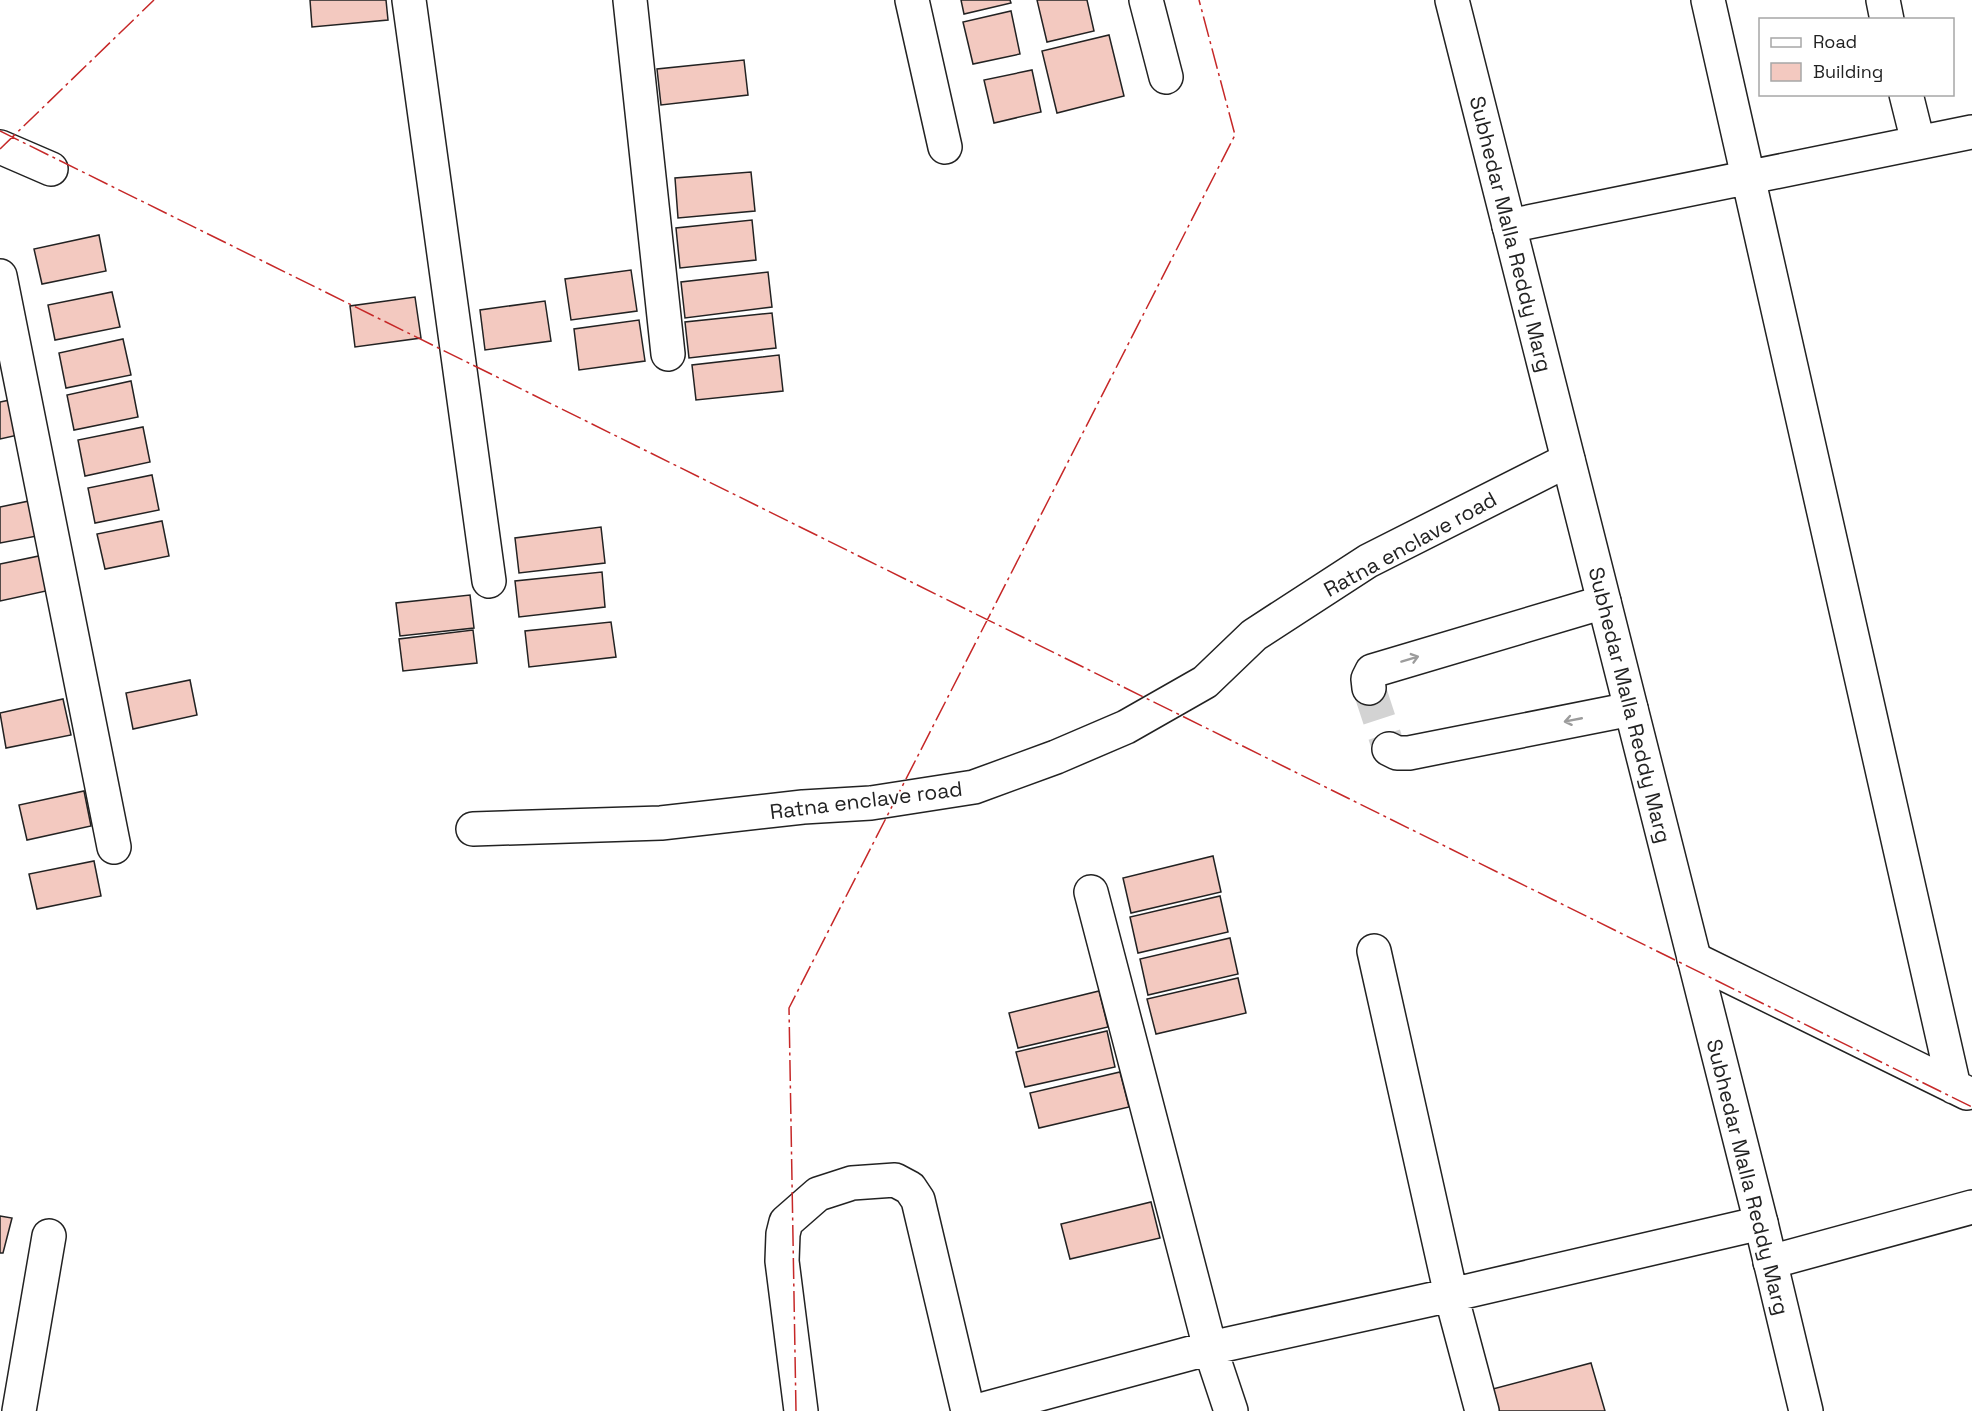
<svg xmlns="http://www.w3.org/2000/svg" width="1972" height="1411" font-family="'Space Grotesk',sans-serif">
	<rect width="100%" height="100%" fill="#fff"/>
	<path fill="#f3c9c0" stroke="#222" stroke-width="1.5" d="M310,0h76l2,20 -76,7z
		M961,0h49l1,3 -47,11z
		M1037,0h50l7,31 -47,11z
		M1011,11l9,43 -47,10 -10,-42z
		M1109,35l15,61 -67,17 -15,-62z
		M744,60l4,35 -87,10 -4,-36z
		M1032,70l9,42 -47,11 -10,-43z
		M751,172l4,39 -77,7 -3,-40z
		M752,220l4,40 -76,8 -4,-40z
		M99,235l7,36 -64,13 -8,-35z
		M631,270l6,41 -66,9 -6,-41z
		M768,272l4,35 -87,11 -4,-36z
		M112,292l8,35 -65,13 -7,-35z
		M415,297l6,41 -66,9 -5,-41z
		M545,301l6,40 -66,9 -5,-40z
		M772,313l4,35 -87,10 -4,-36z
		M639,320l6,41 -66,9 -5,-41z
		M123,339l8,36 -65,13 -7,-35z
		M779,355l4,36 -87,9 -4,-35z
		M131,381l7,36 -64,13 -7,-35z
		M10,400l8,35 -18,4v-37z
		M143,427l7,35 -65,14 -7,-36z
		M152,475l7,35 -64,13 -7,-35z
		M29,501l8,35 -37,7v-36z
		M162,521l7,35 -64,13 -8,-35z
		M601,527l4,36 -86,10 -4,-35z
		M39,556l7,35 -46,10v-37z
		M602,572l3,35 -86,10 -4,-36z
		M470,595l4,33 -74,8 -4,-33z
		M611,622l5,35 -87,10 -4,-36z
		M473,630l4,33 -74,8 -4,-32z
		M190,680l7,35 -64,14 -7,-36z
		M63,699l8,36 -65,13 -6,-35z
		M84,791l7,35 -64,14 -8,-35z
		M1213,856l8,36 -90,21 -8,-35z
		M94,861l7,35 -64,13 -8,-35z
		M1220,896l8,36 -90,21 -8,-36z
		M1230,938l8,36 -90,21 -8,-36z
		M1238,978l8,35 -90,21 -9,-35z
		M1099,991l9,36 -90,21 -9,-35z
		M1107,1031l8,36 -90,20 -9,-35z
		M1120,1072l9,35 -90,21 -9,-35z
		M1151,1202l9,36 -90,21 -9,-35z
		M0,1216l12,2 -9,35h-3z
		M1591,1363l14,48h-110l-6,-21z"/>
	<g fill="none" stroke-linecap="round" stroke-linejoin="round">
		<path stroke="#d3d3d3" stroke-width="33" stroke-dasharray="33 16" stroke-linecap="butt" d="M1369,688l20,61"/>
		<g stroke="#222" stroke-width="36">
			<path id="minor" d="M409,0l80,581
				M630,0l38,354
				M912,0l33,147
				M1146,0l20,77
				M1708,0l246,1087
				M1883,0l4,20
				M1906,94l12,48
				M0,147l51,22
				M1509,226l463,-94
				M0,276l114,571
				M1369,688l-1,-9 4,-8 232,-69
				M1389,749l8,4h12l222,-44
				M473,829l188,-6 142,-16 68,-4 103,-16 82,-30 70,-30 79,-45 49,-47 114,-74 200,-101
				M1091,892l119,456 21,63
				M1374,951l77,344 31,116
				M1694,959l273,134
				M1770,1262l202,-55
				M19,1411l30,-175
				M801,1411l-19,-150 1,-27 3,-12 32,-28 34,-11 43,-3 15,8 8,12 50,211
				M977,1411l233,-63 241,-53 310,-72"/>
		</g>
		<g stroke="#222" stroke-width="36">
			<path id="major" d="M1452,0l309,1223 45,188"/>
		</g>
		<use href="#minor" stroke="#fff" stroke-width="33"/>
		<use href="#major" stroke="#fff" stroke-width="33"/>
		<path stroke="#c62828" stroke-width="1.5" stroke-dasharray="21 4.5 3 4.5" stroke-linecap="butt" d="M0,131l1972,976
			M0,149l154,-149
			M796,1411l-7,-403 446,-873 -36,-135"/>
	</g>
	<defs><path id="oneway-shaft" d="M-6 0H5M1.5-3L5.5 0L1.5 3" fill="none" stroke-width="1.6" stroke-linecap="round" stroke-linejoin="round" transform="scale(1.5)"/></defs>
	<g stroke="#9c9c9c">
		<use href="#oneway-shaft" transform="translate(1410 659) rotate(-17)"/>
		<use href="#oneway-shaft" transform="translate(1573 720) rotate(169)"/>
	</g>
	<g text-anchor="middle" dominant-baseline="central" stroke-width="4.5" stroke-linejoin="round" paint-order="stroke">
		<g font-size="21" fill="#222" stroke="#fff">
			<text transform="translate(1511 234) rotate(76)">Subhedar Malla Reddy Marg</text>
			<text transform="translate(1410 544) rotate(-29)">Ratna enclave road</text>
			<text transform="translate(1630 705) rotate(76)">Subhedar Malla Reddy Marg</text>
			<text transform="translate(866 800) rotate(-7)">Ratna enclave road</text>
			<text transform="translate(1748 1177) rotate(76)">Subhedar Malla Reddy Marg</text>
		</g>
	</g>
	<rect x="1759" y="18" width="195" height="78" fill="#ffffff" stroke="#a7a7a7" stroke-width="1.5"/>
	<rect x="1771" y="38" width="30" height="9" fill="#ffffff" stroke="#a7a7a7" stroke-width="1.5"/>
	<text x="1813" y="48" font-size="18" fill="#222222">Road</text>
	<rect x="1771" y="63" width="30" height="18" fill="#f3c9c0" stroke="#a7a7a7" stroke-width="1.5"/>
	<text x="1813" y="78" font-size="18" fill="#222222">Building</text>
</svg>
